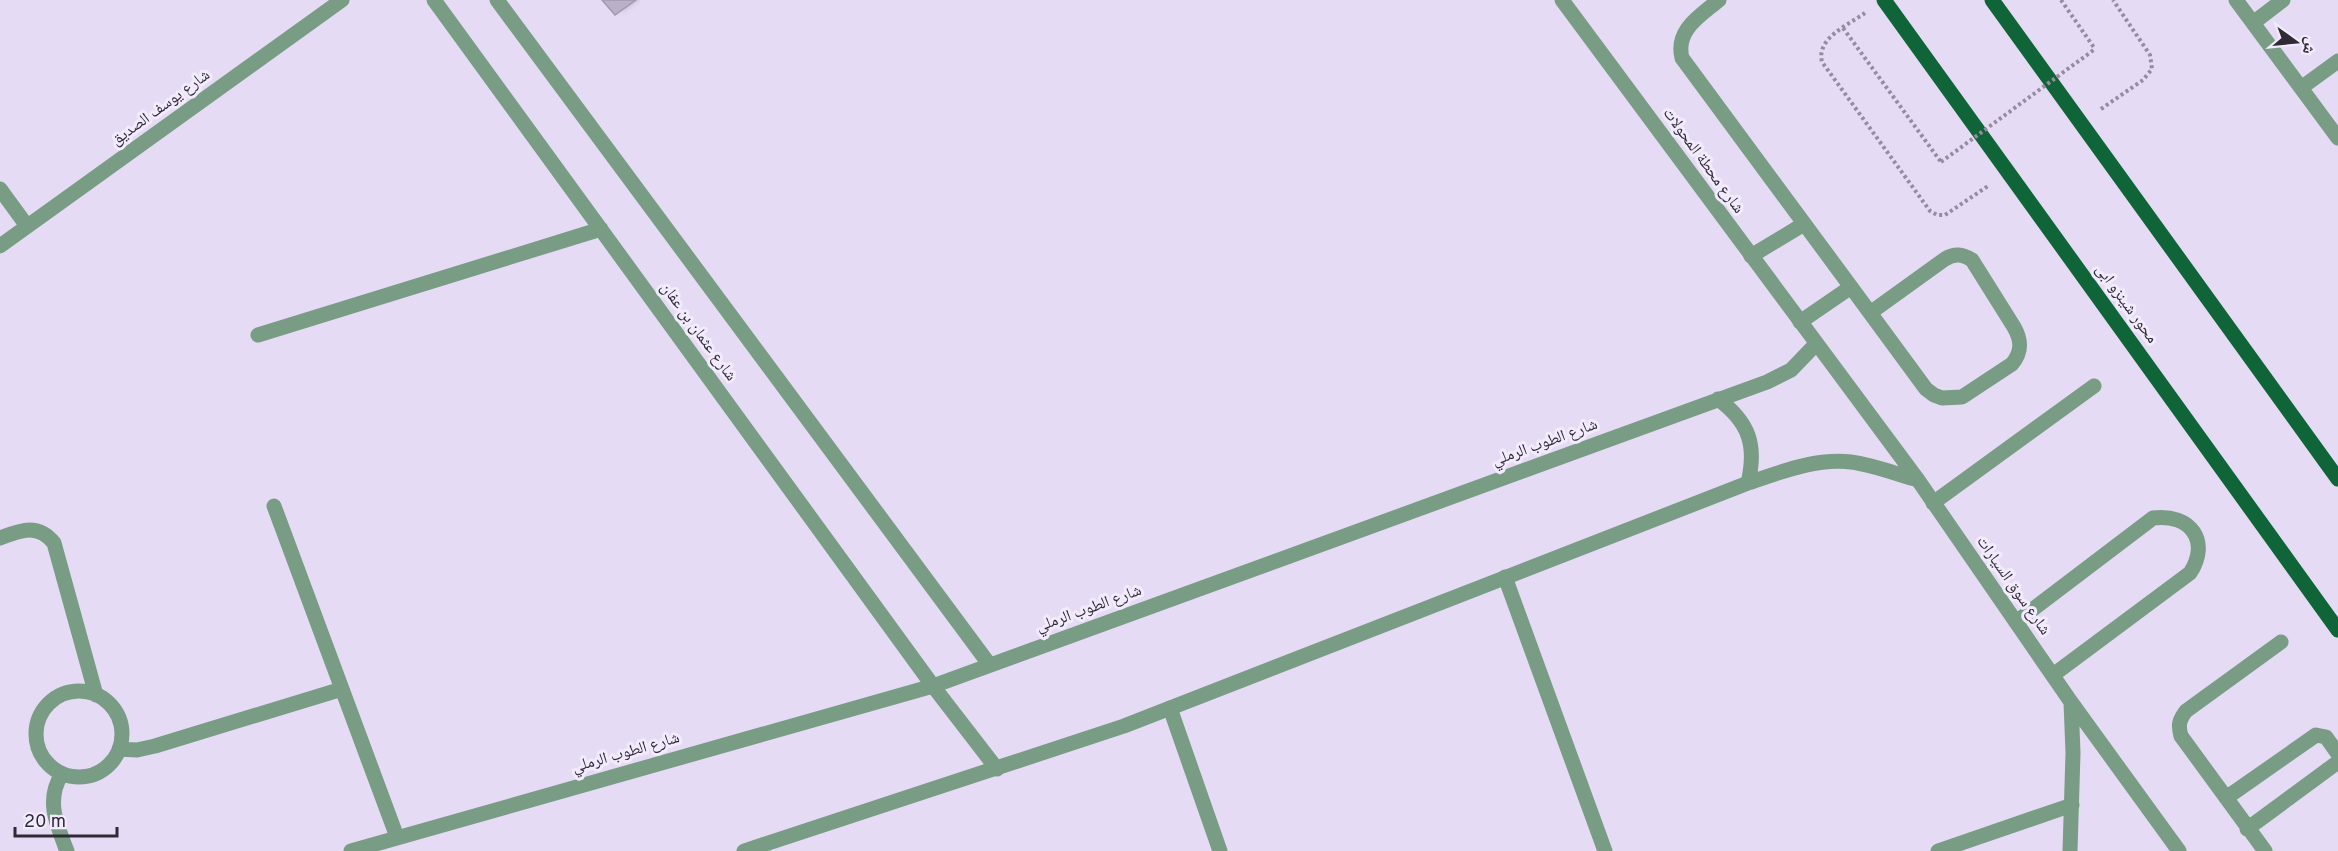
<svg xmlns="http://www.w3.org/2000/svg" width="2338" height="851" font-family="Overpass,'Noto Naskh Arabic',sans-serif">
	<defs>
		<filter id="shadow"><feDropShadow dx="5.5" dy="-5.5" stdDeviation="3" flood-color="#0004"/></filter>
	</defs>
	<rect width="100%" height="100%" fill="#e6dbf4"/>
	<path fill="#bab0c7" stroke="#a399af" stroke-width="1.5" filter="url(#shadow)" d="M602,0h34l-21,15z"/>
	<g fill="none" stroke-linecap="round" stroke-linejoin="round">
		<path stroke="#958d9f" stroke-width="4" stroke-dasharray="3 3" stroke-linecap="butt" d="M2061,0l34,49
			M1865,13c-17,12 -49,25 -43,49l108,149 7,4h8l43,-29
			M1843,28l98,134
			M2101,109l42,-29 9,-11 -2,-14 -37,-55"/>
		<path stroke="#789d84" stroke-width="15" d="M1719,0c-19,16 -44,30 -37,58l169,229 75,102 8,6 8,3 20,-1 50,-33c10,-12 10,-23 2,-37l-42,-67c-10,-6 -17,-7 -27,-1l-75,54
			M2236,0l102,138
			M2253,23l30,-23
			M2301,88l37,-27
			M1751,256l53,-32
			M1800,322l51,-35
			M1933,503l161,-117
			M2016,622l137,-104c37,-5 58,23 37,55l-137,102
			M2226,798l90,-63 10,2 12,17
			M2247,829l91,-67
			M2265,851l-84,-115c-3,-11 -2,-16 5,-25l95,-69"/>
		<path stroke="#789d84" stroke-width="15" d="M434,0l499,686 64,83
			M497,0l492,664
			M0,189l27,37
			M0,246l342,-246
			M258,335l343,-106
			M274,506l123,331
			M0,538c21,-8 38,-15 54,5l42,152
			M1505,577l100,274
			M36 734a43 43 0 1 1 86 0a43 43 0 1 1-86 0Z
			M1170,708l50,143
			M119,749l18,1 18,-4 187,-57
			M62,774c-17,26 -5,51 5,77
			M1938,851l134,-46"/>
		<path stroke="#789d84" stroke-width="15" d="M1562,0l356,480 153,222 108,149
			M1718,399c31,23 39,46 30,84
			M351,851l582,-165 834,-304 24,-12 25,-26
			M744,851l380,-125 624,-243c33,-11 67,-25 103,-21 23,3 45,12 67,18
			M2070,851l3,-98 -2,-51"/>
		<path stroke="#0f6438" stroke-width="15" d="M1884,0l454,630
			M1992,0l346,479"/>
		<path stroke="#958d9f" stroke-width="4" stroke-dasharray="3 3" stroke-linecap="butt" d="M1941,162l154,-113"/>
	</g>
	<g text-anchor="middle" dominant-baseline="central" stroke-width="6" stroke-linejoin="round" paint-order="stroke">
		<g font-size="16" fill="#2f2b34" stroke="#f2eafd">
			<text transform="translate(161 108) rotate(-36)">شارع يوسف الصديق</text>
			<text transform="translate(1703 161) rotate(54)">شارع محطة المحولات</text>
			<text transform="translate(2126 304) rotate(54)">محور شينزو ابى</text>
			<text transform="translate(698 332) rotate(54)">شارع عثمان بن عفان</text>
			<text transform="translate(1545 443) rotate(-20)">شارع الطوب الرملي</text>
			<text transform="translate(2013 586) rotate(55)">شارع سوق السيارات</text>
			<text transform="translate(1089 609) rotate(-20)">شارع الطوب الرملي</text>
			<text transform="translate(626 753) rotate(-16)">شارع الطوب الرملي</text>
		</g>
	</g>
	<g transform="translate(2296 42) rotate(105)" stroke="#f2eafd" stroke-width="4.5" paint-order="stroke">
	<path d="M0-4.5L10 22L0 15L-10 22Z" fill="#2f2b34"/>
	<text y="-9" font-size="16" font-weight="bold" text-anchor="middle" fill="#2f2b34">ش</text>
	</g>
	<path d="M15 827v9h102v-9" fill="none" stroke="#2f2b34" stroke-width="3"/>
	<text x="24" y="827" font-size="18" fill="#2f2b34" stroke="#f2eafd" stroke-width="4.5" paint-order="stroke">20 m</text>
</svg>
